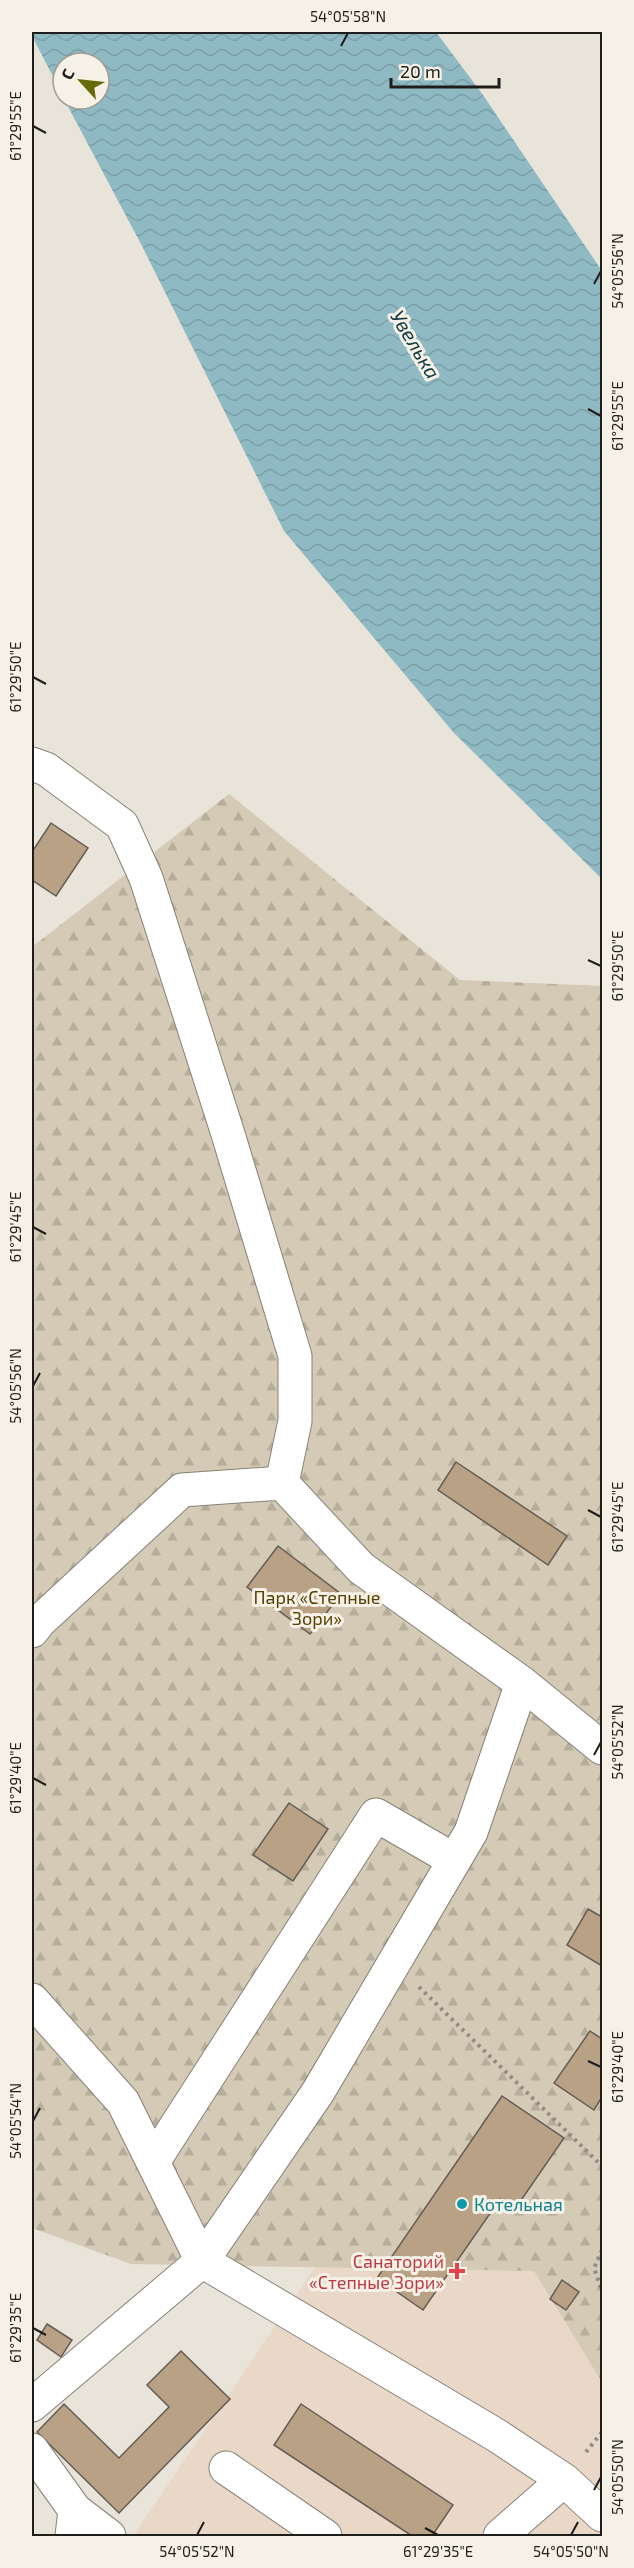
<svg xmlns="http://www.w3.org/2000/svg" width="634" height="2568" font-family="'Exo 2',sans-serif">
	<defs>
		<pattern id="forest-firs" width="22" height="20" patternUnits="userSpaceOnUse" patternTransform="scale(1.5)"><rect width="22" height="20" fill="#d4cab5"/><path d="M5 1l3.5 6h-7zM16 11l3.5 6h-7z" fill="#b6ad9b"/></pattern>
		<pattern id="water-waves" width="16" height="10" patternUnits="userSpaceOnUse" patternTransform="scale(1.5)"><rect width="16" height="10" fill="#8fbac4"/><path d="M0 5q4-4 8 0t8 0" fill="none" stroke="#7b9fa8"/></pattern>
	</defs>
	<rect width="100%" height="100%" fill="#e9e4d9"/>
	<path fill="#e9d7c7" d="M527,1955l75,51v530h-469z"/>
	<path fill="url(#forest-firs)" d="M229,794l231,186 142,6v1396l-68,-111 -403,-7 -99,-36v-1281z"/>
	<path fill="url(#water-waves)" d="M32,32h404l47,63 119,176v608l-148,-146 -170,-202 -142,-285 -78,-147h35v-36h-36v33l-31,-60z"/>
	<path fill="#b9a185" stroke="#635d55" stroke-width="1.5" d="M51,823l37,25 -32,48 -24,-16v-28z
		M456,1462l111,74 -19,29 -110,-75z
		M278,1546l63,48 -31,40 -63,-47z
		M289,1803l39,26 -35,52 -40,-26z
		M588,1909l14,8v49l-35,-21z
		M590,2031l12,8v58l-8,13 -40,-27z
		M502,2096l62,42 -49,71 -15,-10 -77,111 -46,-32z
		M562,2280l17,12 -13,18 -16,-11z
		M47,2324l25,16 -11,17 -24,-17z
		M181,2351l49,48 -111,114 -82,-81 27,-28 55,54 50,-51 -22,-22z
		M301,2404l152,101 -21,31h-20l-138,-91z"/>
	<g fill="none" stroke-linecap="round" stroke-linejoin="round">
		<g stroke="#868278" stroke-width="35">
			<path id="minor" d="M32,764l14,5 76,56 24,53 82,256 67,222v65l-13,62
				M32,1631l7,-9 143,-132 100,-7 79,85 161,115 80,65
				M32,2000l91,102 79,159 294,174 68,45
				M153,2162l223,-347 78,45
				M32,2405l170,-144 116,-169 153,-260 51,-149
				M32,2450l43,60 -3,26
				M226,2468l99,68
				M75,2510l34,26
				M500,2536l64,-56 38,35"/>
		</g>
		<path stroke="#908c85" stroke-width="4" stroke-dasharray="3 4.5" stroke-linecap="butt" d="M419,1987l183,179
			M602,2250l-8,18 8,23
			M586,2452l16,-20"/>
		<use href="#minor" stroke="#fff" stroke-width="33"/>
	</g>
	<path fill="none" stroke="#1f1d1a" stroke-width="2" d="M341,46l7,-13M33,126l13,7M594,284l7,-13M588,409l13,7M33,677l13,7M588,960l13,6M33,1227l13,7M33,1386l7,-13M588,1510l13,7M594,1755l7,-13M33,1778l13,7M588,2061l13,6M33,2121l7,-13M33,2328l13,7M594,2490l7,-13M425,2528l13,7M197,2535l7,-13M571,2535l7,-13"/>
	<circle fill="#0f9aa8" stroke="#f6f1e6" stroke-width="2" cx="462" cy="2204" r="6"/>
	<path fill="#e0444e" stroke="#f6f1e6" stroke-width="2" d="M454 2262h6v6h6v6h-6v6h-6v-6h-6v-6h6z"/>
	<g text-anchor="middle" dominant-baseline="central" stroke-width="6" stroke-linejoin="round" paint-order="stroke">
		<g font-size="18" fill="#573f01" stroke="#f6f1e6">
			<text x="317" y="1597">Парк «Степные<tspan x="317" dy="21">Зори»</tspan></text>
		</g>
		<g font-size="18" fill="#0d838f" stroke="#f6f1e6" text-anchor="start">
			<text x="474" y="2204">Котельная</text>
		</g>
		<g font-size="18" fill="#be3a42" stroke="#f6f1e6" text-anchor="end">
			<text x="444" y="2261">Санаторий<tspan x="444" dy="21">«Степные Зори»</tspan></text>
		</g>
		<g font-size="20" font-style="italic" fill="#103a42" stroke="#f6f1e6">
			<text transform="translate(416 344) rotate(59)">Увелька</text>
		</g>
	</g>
	<rect width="634" height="2568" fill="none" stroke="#f6f1e6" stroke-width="66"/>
	<g transform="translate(81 81) rotate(297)"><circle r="28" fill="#f6f1e6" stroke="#a09c94" stroke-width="1.5"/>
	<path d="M0-4.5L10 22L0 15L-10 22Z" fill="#676a09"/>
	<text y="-9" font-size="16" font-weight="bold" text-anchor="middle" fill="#1f1d1a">С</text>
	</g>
	<path d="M391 78v9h108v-9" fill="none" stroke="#1f1d1a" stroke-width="3"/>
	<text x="400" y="78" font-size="18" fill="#1f1d1a" stroke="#f6f1e6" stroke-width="4.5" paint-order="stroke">20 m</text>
	<rect x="33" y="33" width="568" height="2502" fill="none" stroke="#1f1d1a" stroke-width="2"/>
	<g font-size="15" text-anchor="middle" fill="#1f1d1a">
		<text x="348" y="22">54°05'58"N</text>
		<text transform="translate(16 126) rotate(-90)" y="5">61°29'55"E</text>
		<text transform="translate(618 271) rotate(-90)" y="5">54°05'56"N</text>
		<text transform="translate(618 416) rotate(-90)" y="5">61°29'55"E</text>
		<text transform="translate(16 677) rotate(-90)" y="5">61°29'50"E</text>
		<text transform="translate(618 966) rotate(-90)" y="5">61°29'50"E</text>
		<text transform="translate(16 1227) rotate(-90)" y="5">61°29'45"E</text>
		<text transform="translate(16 1386) rotate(-90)" y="5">54°05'56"N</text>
		<text transform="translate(618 1517) rotate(-90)" y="5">61°29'45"E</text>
		<text transform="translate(618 1742) rotate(-90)" y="5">54°05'52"N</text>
		<text transform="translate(16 1778) rotate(-90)" y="5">61°29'40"E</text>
		<text transform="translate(618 2067) rotate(-90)" y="5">61°29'40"E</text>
		<text transform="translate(16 2121) rotate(-90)" y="5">54°05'54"N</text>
		<text transform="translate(16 2328) rotate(-90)" y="5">61°29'35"E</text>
		<text transform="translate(618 2477) rotate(-90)" y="5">54°05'50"N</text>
		<text x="197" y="2557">54°05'52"N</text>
		<text x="438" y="2557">61°29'35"E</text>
		<text x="571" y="2557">54°05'50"N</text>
	</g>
</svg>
